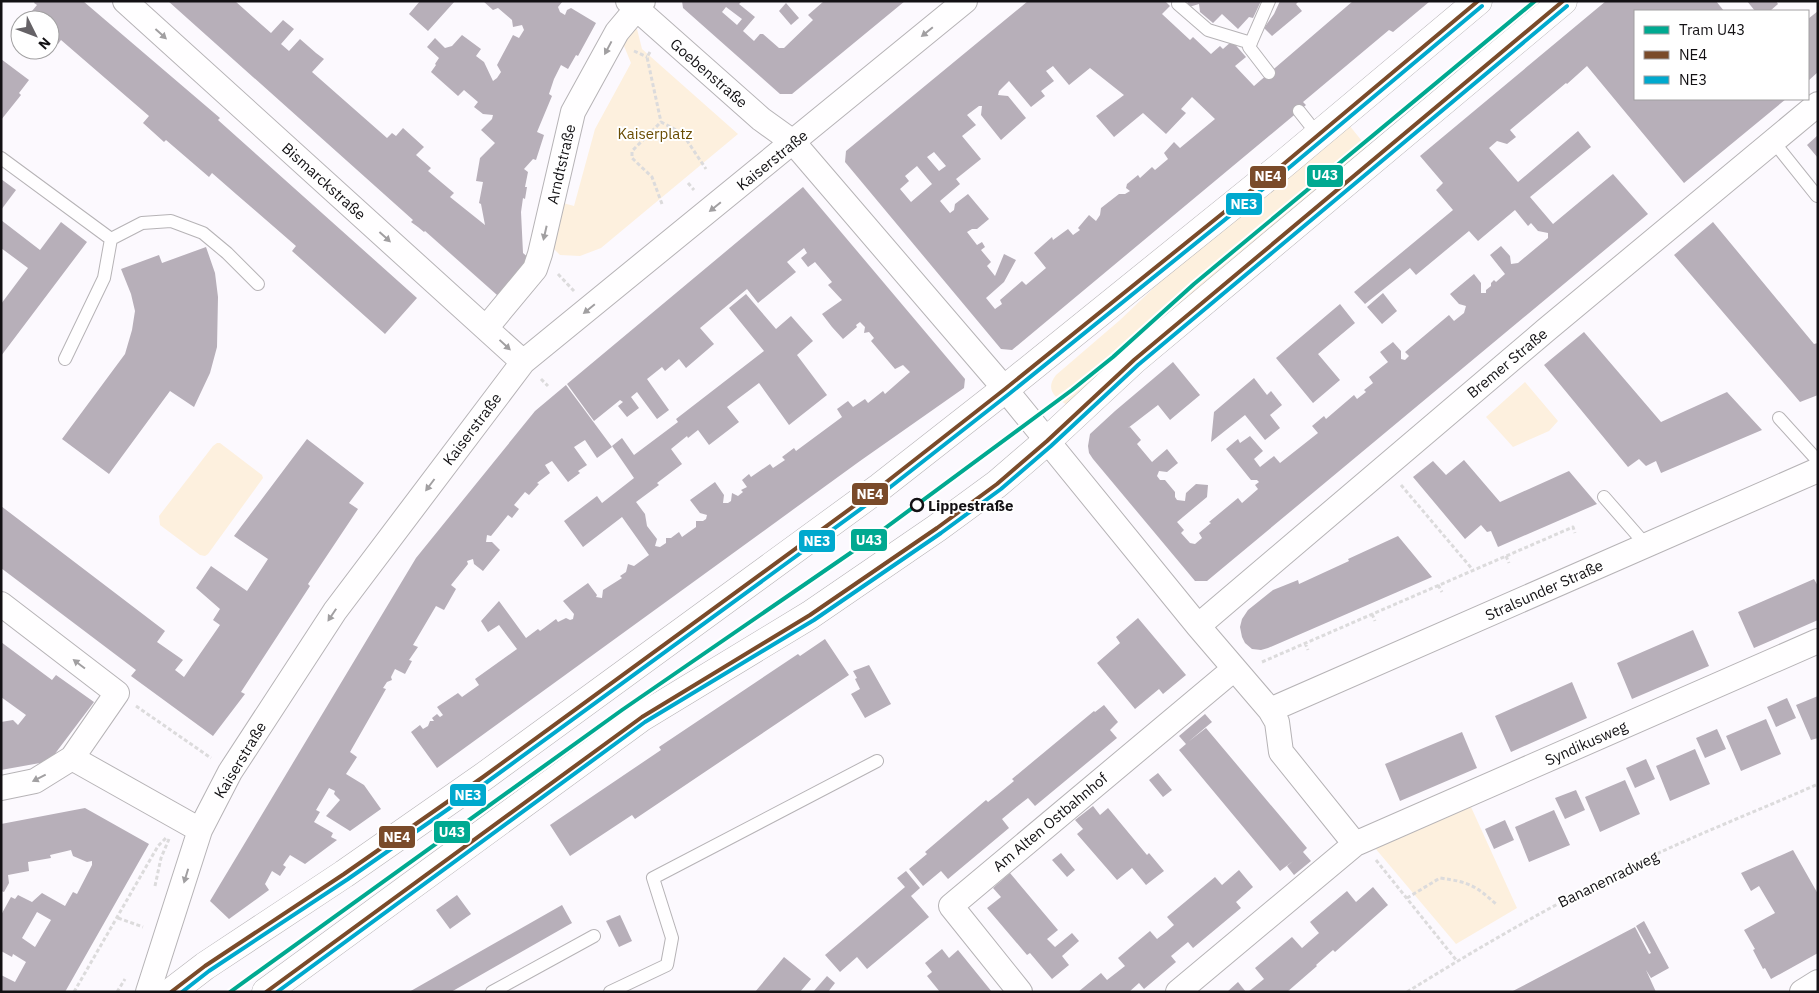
<svg xmlns="http://www.w3.org/2000/svg" width="1819" height="993" font-family="'IBM Plex Sans',sans-serif">
	<rect width="100%" height="100%" fill="#fcf9fe"/>
	<path fill="#fdf0de" d="M637,29l5,20 96,85 -137,114 -21,8 -20,-1 -12,-12 8,-42 18,5 21,-77 36,-66 -7,-17v-13z
		M1349,125l21,26 -303,254c-13,-8 -22,-16 -11,-30l64,-55 44,-42z
		M1525,382l33,39 -9,10 -36,16 -27,-30z
		M217,443h3l42,32 1,3 -55,76 -3,2 -5,-1 -40,-30 -1,-9 54,-70z
		M1471,807l46,101 -61,36 -81,-96z"/>
	<path fill="#b7afb9" fill-rule="evenodd" d="M35,1h48l137,117 -2,2 199,178 -32,36 -93,-83 4,-5 -60,-52 -24,-21 -3,4 -43,-37 -2,2 -21,-19 6,-7 -88,-76 -3,4 -8,-7v-17h-19l-4,-3 10,-12 -3,-2z
		M168,1h67l36,32 12,-13 11,9 -13,15 8,7 11,-12 16,14 8,6 -12,13 75,66 5,-5 4,3 7,-8 21,19 -8,8 15,13 -3,3 26,22 -4,4 35,28 -4,-21 -2,-1 4,-21 -7,-1 4,-23 15,-15 -14,-13 11,-11 1,-4 -10,-1 -9,-7 4,-5 -14,-12 -6,6 -27,-24 5,-7 -1,-1 4,-6 -12,-11 8,-9 10,10 7,-2 10,-11 19,14 -5,7 8,6 9,19 4,-3 4,-6 -4,-7 16,-30 6,3 5,-8 -2,-5 -9,2 -1,-7 -14,-12 -5,2 -10,-9h80l-5,6 2,5 5,3 2,-5 4,-2 25,15 -18,33 -2,-1 -8,14 -7,-4 -7,14 -5,15 3,2 -15,36 7,3 -8,25 -3,-1 -9,10 4,3 -3,15h2l-2,12 -2,-1 -2,14 2,41 7,6 -33,36 -72,-64 -1,1 -6,-5 -7,-5 2,-2z
		M420,1h35l-27,30 -19,-17z
		M682,1h60l-3,3 16,13 -12,14 11,10 6,-7h3l16,14h5l29,-28 -5,-5 16,-14h81l-113,93h-12l-97,-86zM726,7l16,12 -5,6 -15,-13z
		M1028,1h137l5,5 -8,8 28,26 3,-3 18,17 9,-8 3,3 9,-8 14,16 -11,9 19,20 99,-85 76,1 -36,30 -4,-2 -86,72 3,3 -7,6 -287,239 -11,-1 -156,-187 1,-11zM1053,66l16,19 21,-17 34,27 -28,21 18,21 29,-24 23,21 20,-21 -5,-4 11,-12 23,22 -35,29 -6,-6 -10,11 4,6 -13,11 -3,-3 -12,11 -2,-3 -11,9 -1,4 4,3 -5,3h-6l-18,14 -1,7 -4,6 -7,-6 -11,13 2,2 -7,5 -5,-6 -15,11 -1,-3 -18,16 12,15 -20,17 -4,-4 -22,19 2,4 -7,5 -9,-11 18,-16 12,-22 -12,-6 -9,22 -8,-10 4,-4 -10,-12 4,-3 -3,-5 -5,3 -10,-13 5,-3h5l12,-10 -21,-25 -13,10 -1,6 -4,3 -10,-12 20,-17 -4,-5 25,-20 -19,-23 14,-11 -9,-10 12,-9h3l-1,9 20,25 25,-22 -18,-22 -10,-1 1,-4 10,-10 22,26 14,-11 -4,-5 13,-10 -8,-10zM934,152l12,14 -7,5 -12,-14zM917,166l15,18 -21,18 -11,-13 9,-8 -4,-5z
		M1187,1h74l-8,17 -4,-1 -11,12 -16,-15 -9,9 -13,-11 -1,-8 -10,3z
		M1280,1h19l-3,3 6,7 -30,25 -8,-8 10,-14z
		M1606,1h110l8,10h-89v88h151l-102,84 -97,-117 -20,18 -1,-1 -56,47 6,7 -9,7 -10,-3 -8,7 29,34 60,-51 13,16 -61,50 23,27 60,-50 35,40 -441,367h-12l-102,-122 -4,-6 -1,-7 2,-12 25,-23 58,-49 27,33 -30,25 -12,-15 -30,23 2,-1 11,13 -4,4 15,18 15,-13 11,14 -11,9 -8,-1 -2,5 3,4h5l10,12v5l2,3 8,1 1,-8 10,-9 12,1 -1,12 -30,25 7,8 -3,3 9,10 5,1 7,-6 -3,-5 12,-10 -2,-1 29,-24 4,5 16,-14 -3,-4 4,-3 -2,-2h-6l-25,-31 12,-10 2,4 10,-7 13,15 -9,8 6,8 14,-11 6,7 38,-30 -6,-7 12,-10 2,3 28,-24 3,4 9,-7 -2,-2 9,-7 -4,-6 19,-15 -8,-10 13,-10 8,9v8l4,1 4,-4 -4,-4 44,-37 5,6 10,-8 2,-7 -7,-2 -9,-10 24,-20 7,9v10h5v-3l5,-4v-3l3,-3 2,2 9,-8 -15,-19 11,-9 9,10 1,8 7,-1 30,-25v-5l-10,-2 -7,-8 -3,3 -13,-16 -37,31 -9,-10 -53,44 -6,-7 -45,36 -11,-12 99,-82 -17,-20 7,-7 -23,-27z
		M1747,1h29l2,3 -8,7h-15z
		M786,3l13,15 -8,7 -12,-14z
		M1818,11v61l-10,9v-62z
		M1,59l28,21 -10,13 2,2 -20,25z
		M1818,135v23l-11,-13z
		M1,179l15,11 -15,20z
		M803,187l162,192 -1,9 -104,73 -423,307 -26,-36 9,-7 3,4 5,-3 2,-5h4l-2,-3 5,-4 3,3 3,-2 -6,-8 21,-14 4,4 17,-12 -4,-6 42,-30 -18,-24 -11,7 -7,-11 18,-20 27,37 12,-9 2,2 16,-12 2,3 8,-4 4,2 3,-1 1,-5 -11,-13 25,-18 9,12 -1,2 6,1 1,-8 19,-12 -2,-2 6,-4 2,-8 6,2 15,-11 -27,-38 -39,30 -19,-26 33,-25 5,7 32,-25 -22,-32 10,-8 12,17 44,-33 -2,-3 88,-68 -35,-43 17,-14 30,35 15,-13 22,25 -16,14 30,40 -38,30 -30,-42 -32,24 12,15 -30,23 -11,-15 -10,8 -1,-2 -16,13 11,15 -25,19 2,2 -23,17 9,12 2,12 10,13 -2,7 5,1 6,-4v-5h5l8,-6 3,5 14,-10v-6h7l3,-2 1,-4 -7,-2 -10,-13 25,-18 9,13 -1,8h5l3,-2 1,-8 6,3 5,-4 -2,-2 6,-3 -5,-7 7,-6 2,3 19,-13 3,4 12,-8 -3,-3 12,-9 2,3 46,-34 -5,-8 11,-8 5,6 12,-8 3,4 15,-12 2,3 25,-22 -7,-7 -8,4 -24,-28 3,-3 -5,-6 -5,1 1,-6 -5,-5 -4,3 1,2 -14,12 -11,-12 -10,-13 20,-14 -14,-15 4,-3 -17,-20 -7,5 -7,-9 6,-5 -3,-5 -17,14 9,10 -38,31 -11,-14 -47,39 14,16 -28,24 -7,-9 -14,12 -3,-4 -15,12 22,31 -12,9 -20,-27 -6,5 8,11 -12,9 -9,-11 5,-4 -3,-2 -26,21 -27,-37z
		M1,220l39,30 21,-28 26,20 -86,114v-52l27,-36 -27,-20z
		M1713,222l101,122 4,-1v52l-18,7 -126,-147z
		M206,247l9,26 3,24 -1,50 -7,26 -16,34 -24,-16 -61,83 -47,-35 63,-85 7,-24 3,-19 -4,-17 -10,-25 38,-14 3,8z
		M1383,293l14,18 -15,13 -15,-17z
		M1340,304l15,19 -37,31 22,26 -27,23 -37,-45z
		M1584,332l77,90 66,-30 35,38 -101,43 -5,-12 -10,5 -7,-7 -11,8 -84,-102z
		M1254,378l13,17 4,-4 11,14 -12,10 10,13 -15,12 -20,-25 -34,27 3,-30z
		M566,385l46,62 -15,11 -12,-18 -11,7 13,18 -9,6 2,2 -12,9 -16,-21 -7,4 5,8 -13,10 2,1 -10,11 -4,-3 -11,13 5,4 -7,9 -4,-3 -17,21 -4,-1 -1,7h6l8,8 -17,21 -9,-7 -1,-5 -6,2 1,3 -17,21 5,4 -12,21 -8,-4 -23,39 5,2 -9,13 3,1 -7,13 -10,-5 -4,8 1,3 -5,2 -4,6 3,1 -36,63 7,5 -11,17 18,11 17,24 -31,22 -24,-15 14,-16 -6,-6 1,-3 -6,-3 -13,22 4,2 -6,10 19,11 -2,4 6,3 -32,24 -15,-9 -7,10 3,2 -6,9 -8,-5 -7,13 4,6 -40,29 -19,-18 206,-343 119,-147z
		M307,439l57,44 -15,20 9,6 -50,75 2,2 -69,106 4,2 -32,42 -82,-60 5,-6 -135,-102v-62l164,125 -8,11 26,18 -8,10 9,7 36,-52 -7,-5 7,-11 -24,-21 15,-22 36,25 21,-32 -34,-23z
		M1464,460l36,42 69,-31 28,33 -99,43 -7,-16 -4,1 -6,-7 -16,14 -52,-62 20,-16 13,14z
		M1398,536l34,41 -164,71 -7,2 -9,-1 -7,-6 -3,-6 -2,-10 2,-8 6,-9 25,-20 25,-10 1,4 50,-23 -1,-2z
		M1814,579l4,7v34l-64,28 -16,-36z
		M1138,618l48,57 -23,19 -4,-5 -24,20 -38,-46 23,-20 -4,-6z
		M1693,630l16,36 -77,33 -15,-36z
		M825,639l24,36 -214,144 -3,-4 -62,41 -20,-31 111,-75 -2,-3 139,-93 2,2z
		M1,642l51,38 4,-5 38,27 -49,65 -5,-4 -39,7v-48l12,-2 5,5 8,-10 -25,-18z
		M869,665l22,39 -26,14 -14,-24 9,-5 -5,-10 2,-1 -4,-7z
		M1572,682l15,36 -76,34 -16,-36z
		M1818,696v42l-7,2 -15,-35z
		M1787,698l9,20 -20,9 -9,-20z
		M1104,705l14,17 -8,8 7,8 -82,68 -7,-8 -9,7 -17,14 7,9 -61,51 -7,-8 -18,15 -14,-17 18,-15 -2,-2 61,-52 2,2 9,-7 17,-14 -2,-2 82,-68 1,1z
		M1205,714l7,8 -24,20 18,-14 101,120 -4,4 8,9 -17,14 -7,-9 6,-5 -13,10 -101,-121 7,-6 -7,-8z
		M1766,719l15,35 -40,17 -15,-35z
		M1717,729l9,20 -21,9 -9,-20z
		M1462,732l15,36 -77,33 -15,-37z
		M1695,749l15,35 -40,17 -14,-35z
		M1646,759l9,20 -20,9 -9,-20z
		M1158,773l14,17 -9,7 -14,-17z
		M1625,780l15,34 -40,18 -15,-35z
		M1576,790l9,20 -20,9 -10,-21z
		M1093,806l7,9 8,-7 39,47 2,-2 15,18 -18,14 -14,-17 -15,12 -40,-46 6,-5 -8,-9z
		M85,808l64,36 -84,148h-64v-17l14,7 11,-20 -13,-8 -1,3 -11,-6v-36l10,-18 4,2 3,-4 14,7 10,-9 23,13 8,-14 4,2 15,-29v-4l-5,1 -14,-6 -2,-6 -21,5 1,3 -23,4 1,9 -21,4 1,8 -5,9 -3,-1v-67zM37,912l14,8 -16,27 -13,-9z
		M1554,810l16,35 -41,17 -14,-35z
		M1505,820l9,20 -20,9 -9,-20z
		M1793,850l25,44v59l-47,26 -6,-11 -2,1 -10,-19 2,-1 -11,-19 31,-17 -16,-27 -8,5 -10,-18z
		M1061,853l14,17 -8,7 -15,-17z
		M1239,870l14,17 -17,15 5,6 -48,40 -5,-6 -17,14 5,6 -32,27 -5,-6 -10,9h-51l23,-19 6,7 18,-14 -7,-8 32,-27 7,8 9,-7 8,-7 -7,-8 48,-40 7,8z
		M906,871l14,17 -9,8 18,21 -62,52 -10,-12 -17,15 -15,-17 80,-68 -8,-9z
		M1010,873l48,57 -11,9 8,8 17,-14 7,8 -17,15 7,9 -17,14 -22,-26 -3,2 -40,-47 14,-11 -8,-9z
		M1373,887l15,18 -53,47 -2,-2 -17,15 1,1 -30,26h-39l16,-13 -9,-11 37,-31 10,11 17,-15 -9,-11 37,-31 9,11z
		M457,895l14,19 -21,15 -14,-19z
		M562,905l10,18 -121,69h-42z
		M620,915l12,26 -13,6 -13,-26z
		M1644,921l25,47 -18,10 -5,-8 10,22h-145l124,-65 14,27 2,-1 -15,-27z
		M942,949l7,9 9,-8 34,42h-52l-13,-16 5,-4 -7,-9z
		M784,957l27,22 -11,13h-45z
		M827,976l8,7 -7,9h-15z
		M1238,982l8,10h-19z"/>
	<g fill="none" stroke-linecap="round" stroke-linejoin="round">
		<g stroke="#b6b3b6" stroke-width="14">
			<path id="service" d="M1178,4l30,26 43,13
				M1269,73l-20,-26 20,-46
				M1299,111l19,24
				M1773,141l44,55
				M1,158l110,81
				M111,239l31,-16 29,-2 32,12 24,20 31,31
				M65,359l39,-81 7,-39
				M1779,418l39,43
				M1604,497l42,48
				M492,992l102,-56
				M610,992l57,-27 5,-27 -19,-60 224,-117"/>
		</g>
		<g stroke="#b6b3b6" stroke-width="26">
			<path id="minor" d="M125,1l398,361
				M628,1l133,118 32,23 212,247 193,237 72,84 7,12 4,30 74,92 -177,148
				M486,328l49,-59 5,-15 33,-142 44,-80 26,-31
				M1,604l116,89 -45,65 -37,23 -34,7
				M1198,626l348,-296 272,-226
				M1270,710l548,-240
				M72,758l128,72
				M1355,844l463,-203
				M148,992l52,-162 30,-58 105,-161 188,-249 442,-361
				M1020,992l-69,-86 283,-237
				M1802,992l16,-10"/>
		</g>
		<g stroke="#b6b3b6" stroke-width="29">
			<path id="secondary" d="M171,992l34,-26 139,-92 139,-97 397,-290 125,-98 275,-222 198,-166
				M266,992l376,-275 168,-102 127,-87 60,-44 50,-43 87,-81 429,-359"/>
		</g>
		<path stroke="#dcdbdc" stroke-width="3" stroke-dasharray="4 2.5" stroke-linecap="butt" d="M634,51l13,6
			M650,52l-3,5 14,65
			M688,183l6,7
			M662,204l-10,-27 -20,-19v-7l29,-29 21,11 24,36
			M558,274l16,17
			M541,379l7,7
			M1401,485l72,85
			M1506,556l3,7
			M1438,585l4,7
			M1372,614l3,7
			M1305,643l3,7
			M1262,662l311,-135 2,6
			M136,706l75,52
			M1376,860l81,101
			M155,886l6,-28 8,-19
			M1407,898l33,-20c29,4 35,7 57,27
			M118,918l25,9
			M74,992l84,-146 8,-8
			M117,992l8,-13
			M1407,992c79,-49 159,-95 243,-135 55,-26 112,-48 168,-73"/>
		<use href="#service" stroke="#fffeff" stroke-width="12"/>
		<use href="#minor" stroke="#fffeff" stroke-width="24"/>
		<use href="#secondary" stroke="#fffeff" stroke-width="28"/>
		<g stroke="#fff" stroke-width="8">
			<path id="bus-1" d="M171,992l34,-26 139,-92 139,-97 397,-290 125,-98 275,-222 198,-166
				M266,992l376,-275 168,-102 127,-87 60,-44 50,-43 87,-81 429,-359"/>
		</g>
		<g stroke="#fff" stroke-width="8">
			<path id="bus-2" d="M182,992l27,-21 139,-92 139,-97 397,-290 125,-98 275,-222 198,-166
				M277,992l368,-270 169,-102 127,-87 60,-44 50,-43 87,-81 429,-359"/>
		</g>
		<use href="#bus-1" stroke="#7a4b2a" stroke-width="4"/>
		<use href="#bus-2" stroke="#00a9ce" stroke-width="4"/>
		<g stroke="#fff" stroke-width="8">
			<path id="tram-1" d="M230,992l392,-282 243,-167 207,-153 41,-33 81,-73 341,-283"/>
		</g>
		<use href="#tram-1" stroke="#00a991" stroke-width="4"/>
	</g>
	<defs><path id="oneway-solid" d="M-6-.8H1V-3.2L6.5 0L1 3.2V.8H-6Z" transform="scale(1.25)"/></defs>
	<g fill="#a19fa1">
		<use href="#oneway-solid" transform="translate(927 32) rotate(141)"/>
		<use href="#oneway-solid" transform="translate(161 34) rotate(42)"/>
		<use href="#oneway-solid" transform="translate(608 48) rotate(118)"/>
		<use href="#oneway-solid" transform="translate(715 207) rotate(141)"/>
		<use href="#oneway-solid" transform="translate(545 233) rotate(103)"/>
		<use href="#oneway-solid" transform="translate(385 237) rotate(42)"/>
		<use href="#oneway-solid" transform="translate(589 309) rotate(141)"/>
		<use href="#oneway-solid" transform="translate(505 345) rotate(43)"/>
		<use href="#oneway-solid" transform="translate(430 485) rotate(127)"/>
		<use href="#oneway-solid" transform="translate(332 615) rotate(124)"/>
		<use href="#oneway-solid" transform="translate(79 664) rotate(-143)"/>
		<use href="#oneway-solid" transform="translate(39 778) rotate(153)"/>
		<use href="#oneway-solid" transform="translate(186 876) rotate(107)"/>
	</g>
	<circle fill="#fff" stroke="#131114" stroke-width="2.5" cx="917" cy="505" r="6"/>
	<g text-anchor="middle" dominant-baseline="central" stroke-width="4" stroke-linejoin="round" paint-order="stroke">
		<g font-size="15" fill="#131114" stroke="#fff">
			<text transform="translate(709 73) rotate(41)">Goebenstraße</text>
			<text transform="translate(772 160) rotate(-39)">Kaiserstraße</text>
			<text transform="translate(561 164) rotate(-77)">Arndtstraße</text>
			<text transform="translate(324 181) rotate(42)">Bismarckstraße</text>
			<text transform="translate(1507 363) rotate(-40)">Bremer Straße</text>
			<text transform="translate(472 429) rotate(-53)">Kaiserstraße</text>
			<text transform="translate(1544 590) rotate(-24)">Stralsunder Straße</text>
			<text transform="translate(1586 743) rotate(-24)">Syndikusweg</text>
			<text transform="translate(240 760) rotate(-59)">Kaiserstraße</text>
			<text transform="translate(1050 822) rotate(-40)">Am Alten Ostbahnhof</text>
			<text transform="translate(1608 879) rotate(-26)">Bananenradweg</text>
		</g>
		<g font-size="15" fill="#694c02" stroke="#fff">
			<text x="655" y="133">Kaiserplatz</text>
		</g>
		<g font-size="15" font-weight="bold" fill="#131114" stroke="#fff" text-anchor="start">
			<text x="928" y="505">Lippestraße</text>
		</g>
	</g>
	<g stroke="#fff" stroke-width="2">
		<rect x="1306" y="164" width="38" height="24" rx="5" fill="#00a991"/>
		<rect x="1249" y="165" width="38" height="24" rx="5" fill="#7a4b2a"/>
		<rect x="1225" y="192" width="38" height="24" rx="5" fill="#00a9ce"/>
		<rect x="851" y="482" width="38" height="24" rx="5" fill="#7a4b2a"/>
		<rect x="850" y="528" width="38" height="24" rx="5" fill="#00a991"/>
		<rect x="798" y="529" width="38" height="24" rx="5" fill="#00a9ce"/>
		<rect x="449" y="783" width="38" height="24" rx="5" fill="#00a9ce"/>
		<rect x="433" y="820" width="38" height="24" rx="5" fill="#00a991"/>
		<rect x="378" y="825" width="38" height="24" rx="5" fill="#7a4b2a"/>
	</g>
	<g font-size="14" text-anchor="middle" font-weight="bold" fill="#fff">
		<text x="1325" y="180">U43</text>
		<text x="1268" y="181">NE4</text>
		<text x="1244" y="209">NE3</text>
		<text x="870" y="499">NE4</text>
		<text x="869" y="545">U43</text>
		<text x="817" y="546">NE3</text>
		<text x="468" y="800">NE3</text>
		<text x="452" y="837">U43</text>
		<text x="397" y="842">NE4</text>
	</g>
	<rect width="1819" height="993" fill="none" stroke="#131114" stroke-width="5"/>
	<rect x="1634" y="10" width="175" height="90" fill="#ffffff" stroke="#a1a0a1"/>
	<rect x="1644" y="26" width="25" height="8" fill="#00a991" stroke="#a1a0a1"/>
	<text x="1679" y="35" font-size="15" fill="#131114">Tram U43</text>
	<rect x="1644" y="51" width="25" height="8" fill="#7a4b2a" stroke="#a1a0a1"/>
	<text x="1679" y="60" font-size="15" fill="#131114">NE4</text>
	<rect x="1644" y="76" width="25" height="8" fill="#00a9ce" stroke="#a1a0a1"/>
	<text x="1679" y="85" font-size="15" fill="#131114">NE3</text>
	<g transform="translate(35 35) rotate(132)"><circle r="24" fill="#ffffff" stroke="#a1a0a1"/>
	<path d="M0-4L9 19L0 12L-9 19Z" fill="#656266"/>
	<text y="-8" font-size="14" font-weight="bold" text-anchor="middle" fill="#131114">N</text>
	</g>
</svg>
